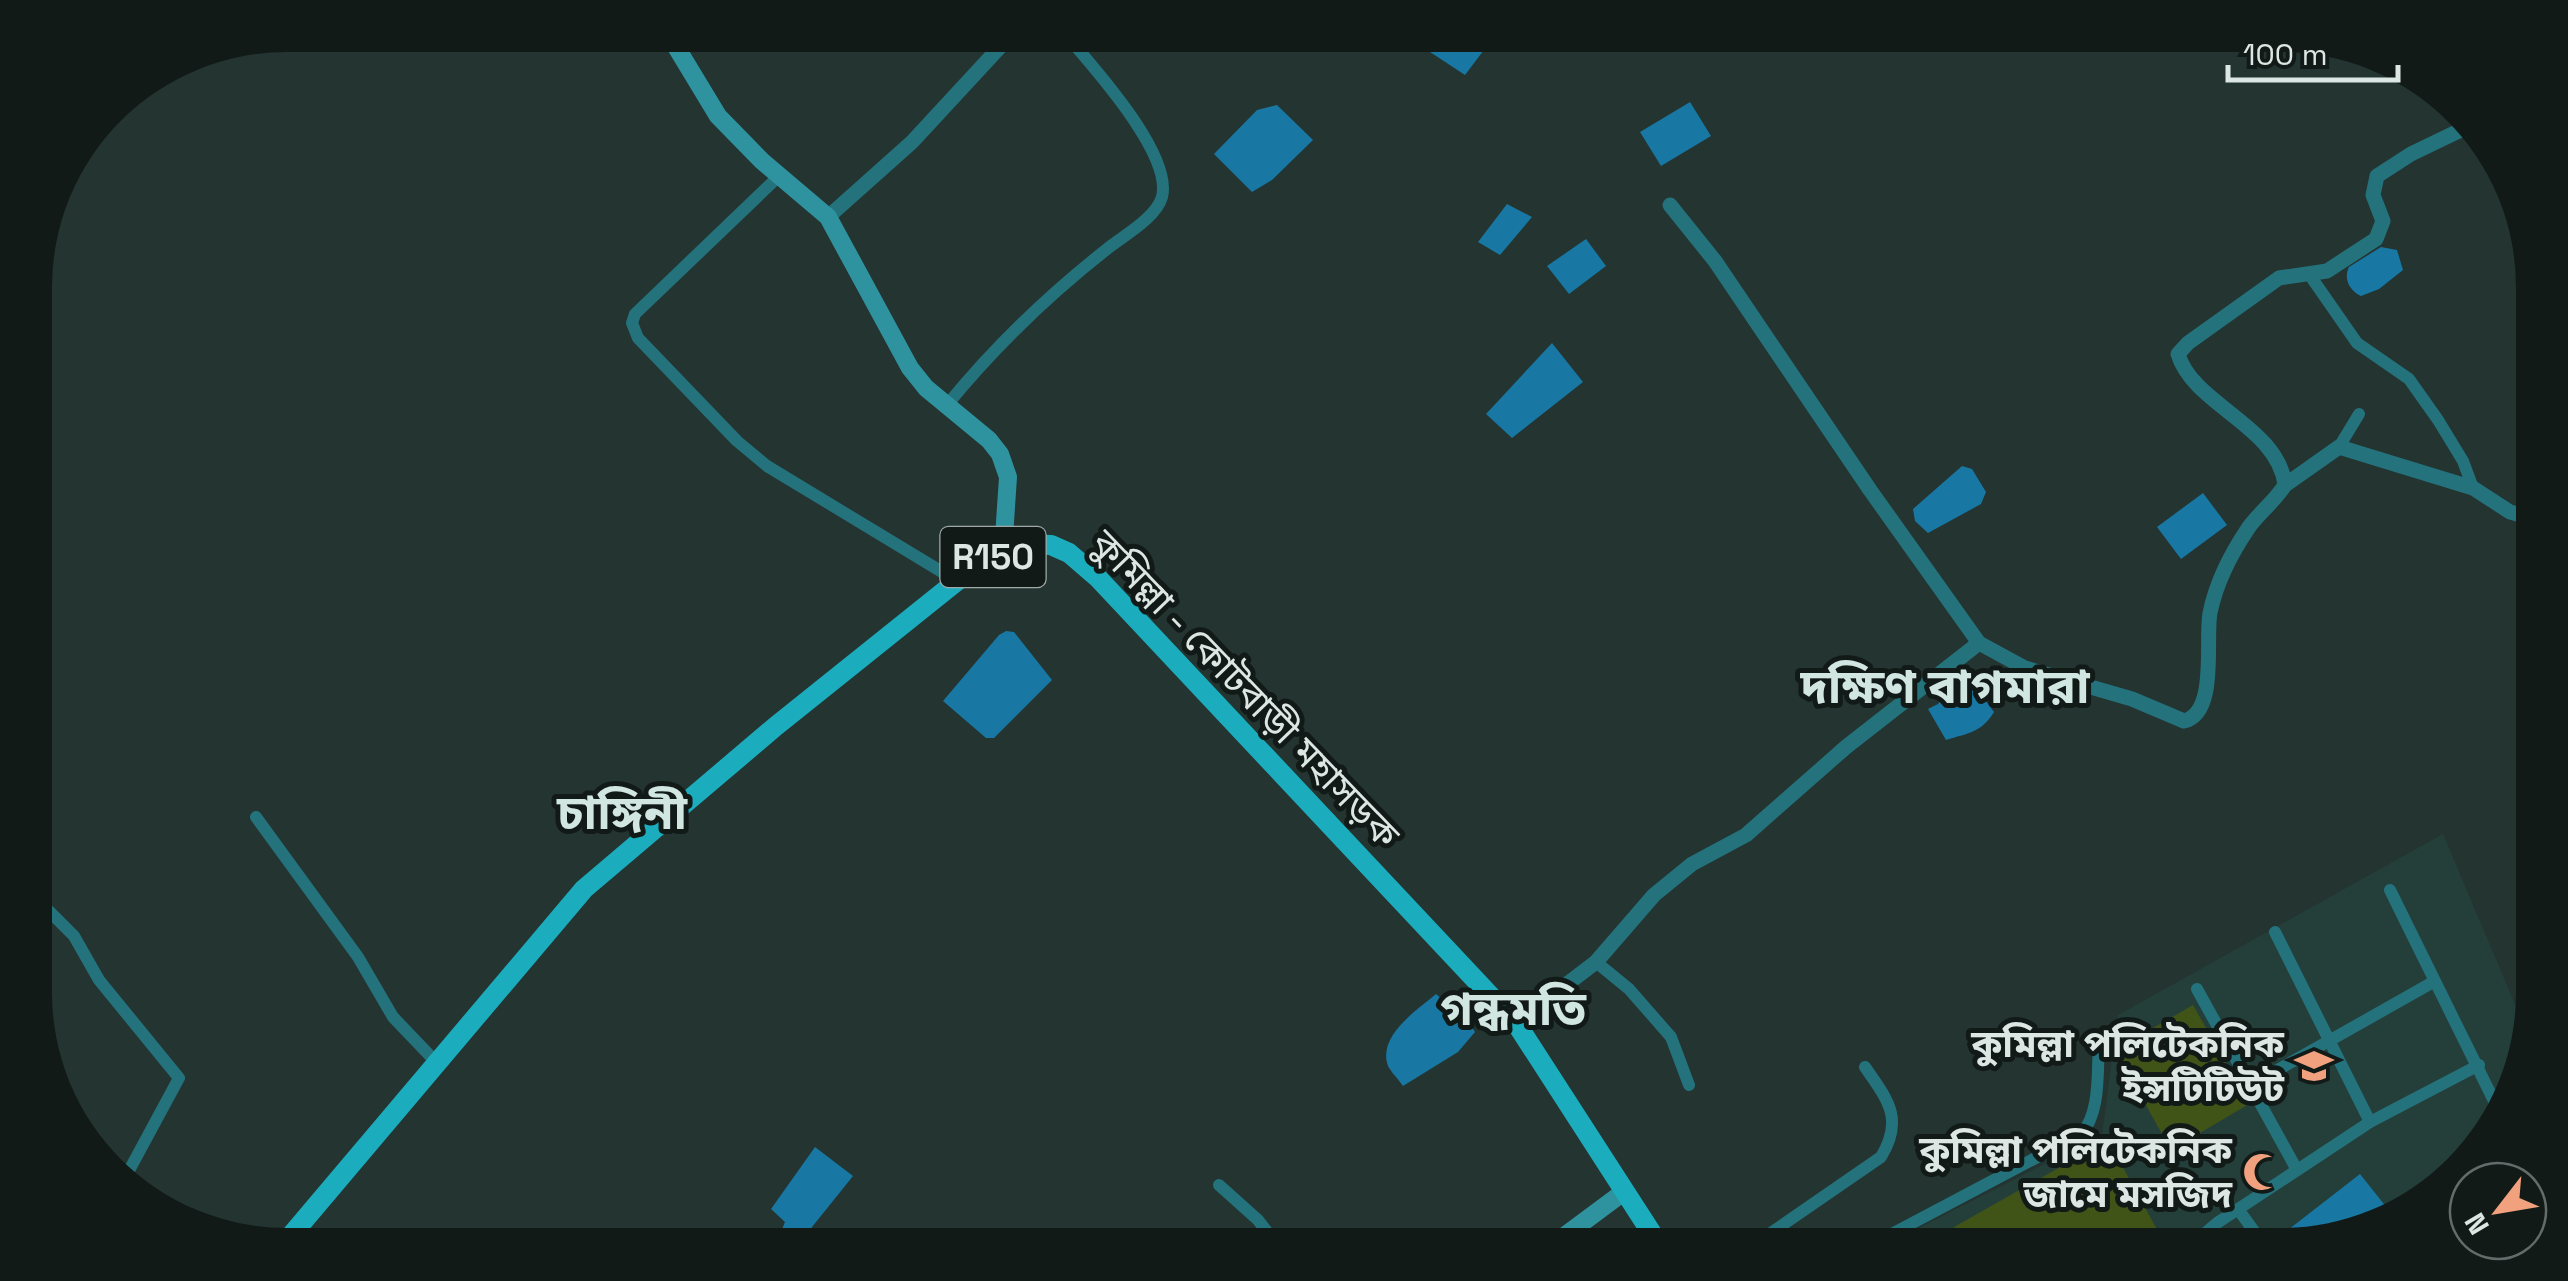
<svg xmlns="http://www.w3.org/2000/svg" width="2568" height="1281" font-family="'Space Grotesk','Noto Sans Bengali',sans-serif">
	<rect width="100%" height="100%" fill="#233431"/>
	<path fill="#243f3a" d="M2443,834l82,194 -18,77 -86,98 -125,42 -413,1 219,-111 16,-120z"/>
	<path fill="#405417" d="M2193,1005l56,99 -78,46 -56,-100z
		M2108,1140l58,106h-201l-11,-19z"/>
	<path fill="#1878a3" d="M1442,35h38l10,7 -25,33 -35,-23z
		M1690,102l21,34 -50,30 -21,-34z
		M1277,105l36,35 -41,40 -20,12 -38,-38 43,-44z
		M1507,204l25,13 -32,38 -22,-13z
		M1586,239l20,27 -37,28 -22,-28z
		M2381,247l16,3 6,20 -24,19 -18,7c-11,-5 -18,-17 -12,-29z
		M1552,343l31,39 -71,56 -26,-24z
		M1962,466l10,3 14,23 -5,12 -53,29 -13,-12 -2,-12z
		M2203,493l24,32 -46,34 -24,-32z
		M1006,631l8,1 38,48 -58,58h-8l-43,-37 56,-66z
		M1963,670l31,42c-13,21 -26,21 -48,28l-18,-31 10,-5z
		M1436,994l32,27 7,11 -17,20 -55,34c-4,-6 -12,-14 -15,-20 -11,-30 29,-56 48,-72z
		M815,1147l38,29 -53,66 -20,-8 5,-12 -14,-13z
		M2360,1174l31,39 -95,32h-11l-6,-8z"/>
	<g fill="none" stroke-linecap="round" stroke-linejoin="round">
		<path stroke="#24727c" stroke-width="12" d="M779,176l-144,138 -3,9 6,15 99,103 30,25 190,115
			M2309,274l48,69 52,36 29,41 25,41 10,27
			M947,405c49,-60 99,-108 160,-156 16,-13 49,-31 55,-52 11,-43 -69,-130 -96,-162
			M2339,447l20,-33
			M256,817l102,140 35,60 43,45
			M2390,890l110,223
			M44,906l30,30 25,44 80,98 -54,100
			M2275,932l95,190
			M1596,962l33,27 42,48 18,48
			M2197,989l100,181
			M2251,1085l184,-104
			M1219,1185l39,35 20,26
			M2238,1209l26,36
			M1752,1246l129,-89c23,-38 7,-57 -16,-90
			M1869,1246l212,-112c20,-21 16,-63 18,-91
			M2190,1246l27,-23 153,-101 109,-57"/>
		<path stroke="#24727c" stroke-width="15" d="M1670,205l45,56 155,229 109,153
			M828,217l84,-75 99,-107
			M2285,485l54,-38 134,41 37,24 22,6
			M1516,1023l80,-61 58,-67 38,-31 54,-29 100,-88 133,-104 46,25 107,31 52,22c34,-8 21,-81 26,-108 6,-30 22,-61 39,-86 11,-15 26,-26 36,-42 -7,-59 -92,-80 -107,-131l10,-11 91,-65 48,-7 49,-32 7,-18 -10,-26 4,-19 34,-22 56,-27"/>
		<path stroke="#2f929f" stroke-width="18" d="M669,35l49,81 44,45 66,56 82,151 16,20 63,52 11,14 8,23 -5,75
			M1551,1246l74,-55"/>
		<path stroke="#1badbe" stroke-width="20" d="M97,1155l16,13
			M283,1245l301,-356 192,-163 181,-145 46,-29 19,-8 29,1 18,8 29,25 418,445 144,223"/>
	</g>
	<defs>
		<g id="university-bare" transform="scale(3)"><path d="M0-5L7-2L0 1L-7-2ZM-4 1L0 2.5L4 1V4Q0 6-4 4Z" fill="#f2a17e" stroke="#121a18" stroke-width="2.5" paint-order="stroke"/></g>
		<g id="mosque-bare" transform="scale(3)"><path d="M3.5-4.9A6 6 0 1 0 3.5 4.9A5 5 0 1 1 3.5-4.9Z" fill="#f2a17e" stroke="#121a18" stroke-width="2.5" paint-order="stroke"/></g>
	</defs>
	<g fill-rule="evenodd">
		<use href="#university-bare" x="2314" y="1066"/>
		<use href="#mosque-bare" x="2262" y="1172"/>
	</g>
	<g text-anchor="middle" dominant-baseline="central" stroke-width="10" stroke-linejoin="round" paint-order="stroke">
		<rect fill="#121a18" stroke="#9faaa7" stroke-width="2.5" x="940.5" y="527" width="105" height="60" rx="8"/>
		<g font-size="35" font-weight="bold" fill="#dce7e4">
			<text x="993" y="557">R150</text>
		</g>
		<g font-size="38" fill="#dce7e4" stroke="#121a18">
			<text transform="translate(1245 689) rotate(46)">কুমিল্লা - কোটবাড়ী মহাসড়ক</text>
		</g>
		<g font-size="38" font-weight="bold" fill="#dce7e4" stroke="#121a18" text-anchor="end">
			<text x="2284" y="1044">কুমিল্লা পলিটেকনিক<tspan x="2284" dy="44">ইন্সটিটিউট</tspan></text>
			<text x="2232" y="1150">কুমিল্লা পলিটেকনিক<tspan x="2232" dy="44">জামে মসজিদ</tspan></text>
		</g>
		<g font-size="48" font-weight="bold" fill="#d1e6e1" stroke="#121a18">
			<text x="1945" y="686">দক্ষিণ বাগমারা</text>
			<text x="622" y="812">চাঙ্গিনী</text>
			<text x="1513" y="1008">গন্ধমতি</text>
		</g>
	</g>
	<path d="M0 0H2568V1281H0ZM287 52H2281A235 235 0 0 1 2516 287V993A235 235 0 0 1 2281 1228H287A235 235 0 0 1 52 993V287A235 235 0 0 1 287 52Z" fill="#121a18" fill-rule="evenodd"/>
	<g transform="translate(2498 1211) rotate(239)"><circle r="48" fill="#121a18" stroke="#636c6a" stroke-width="2.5"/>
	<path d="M0-8L18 38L0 25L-18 38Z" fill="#f2a17e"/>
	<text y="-15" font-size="28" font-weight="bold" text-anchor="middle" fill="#dce7e4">N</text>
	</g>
	<path d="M2228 65v15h170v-15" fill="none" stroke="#dce7e4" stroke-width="5"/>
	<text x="2243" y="65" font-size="30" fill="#dce7e4" stroke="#121a18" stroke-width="8" paint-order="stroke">100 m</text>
</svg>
